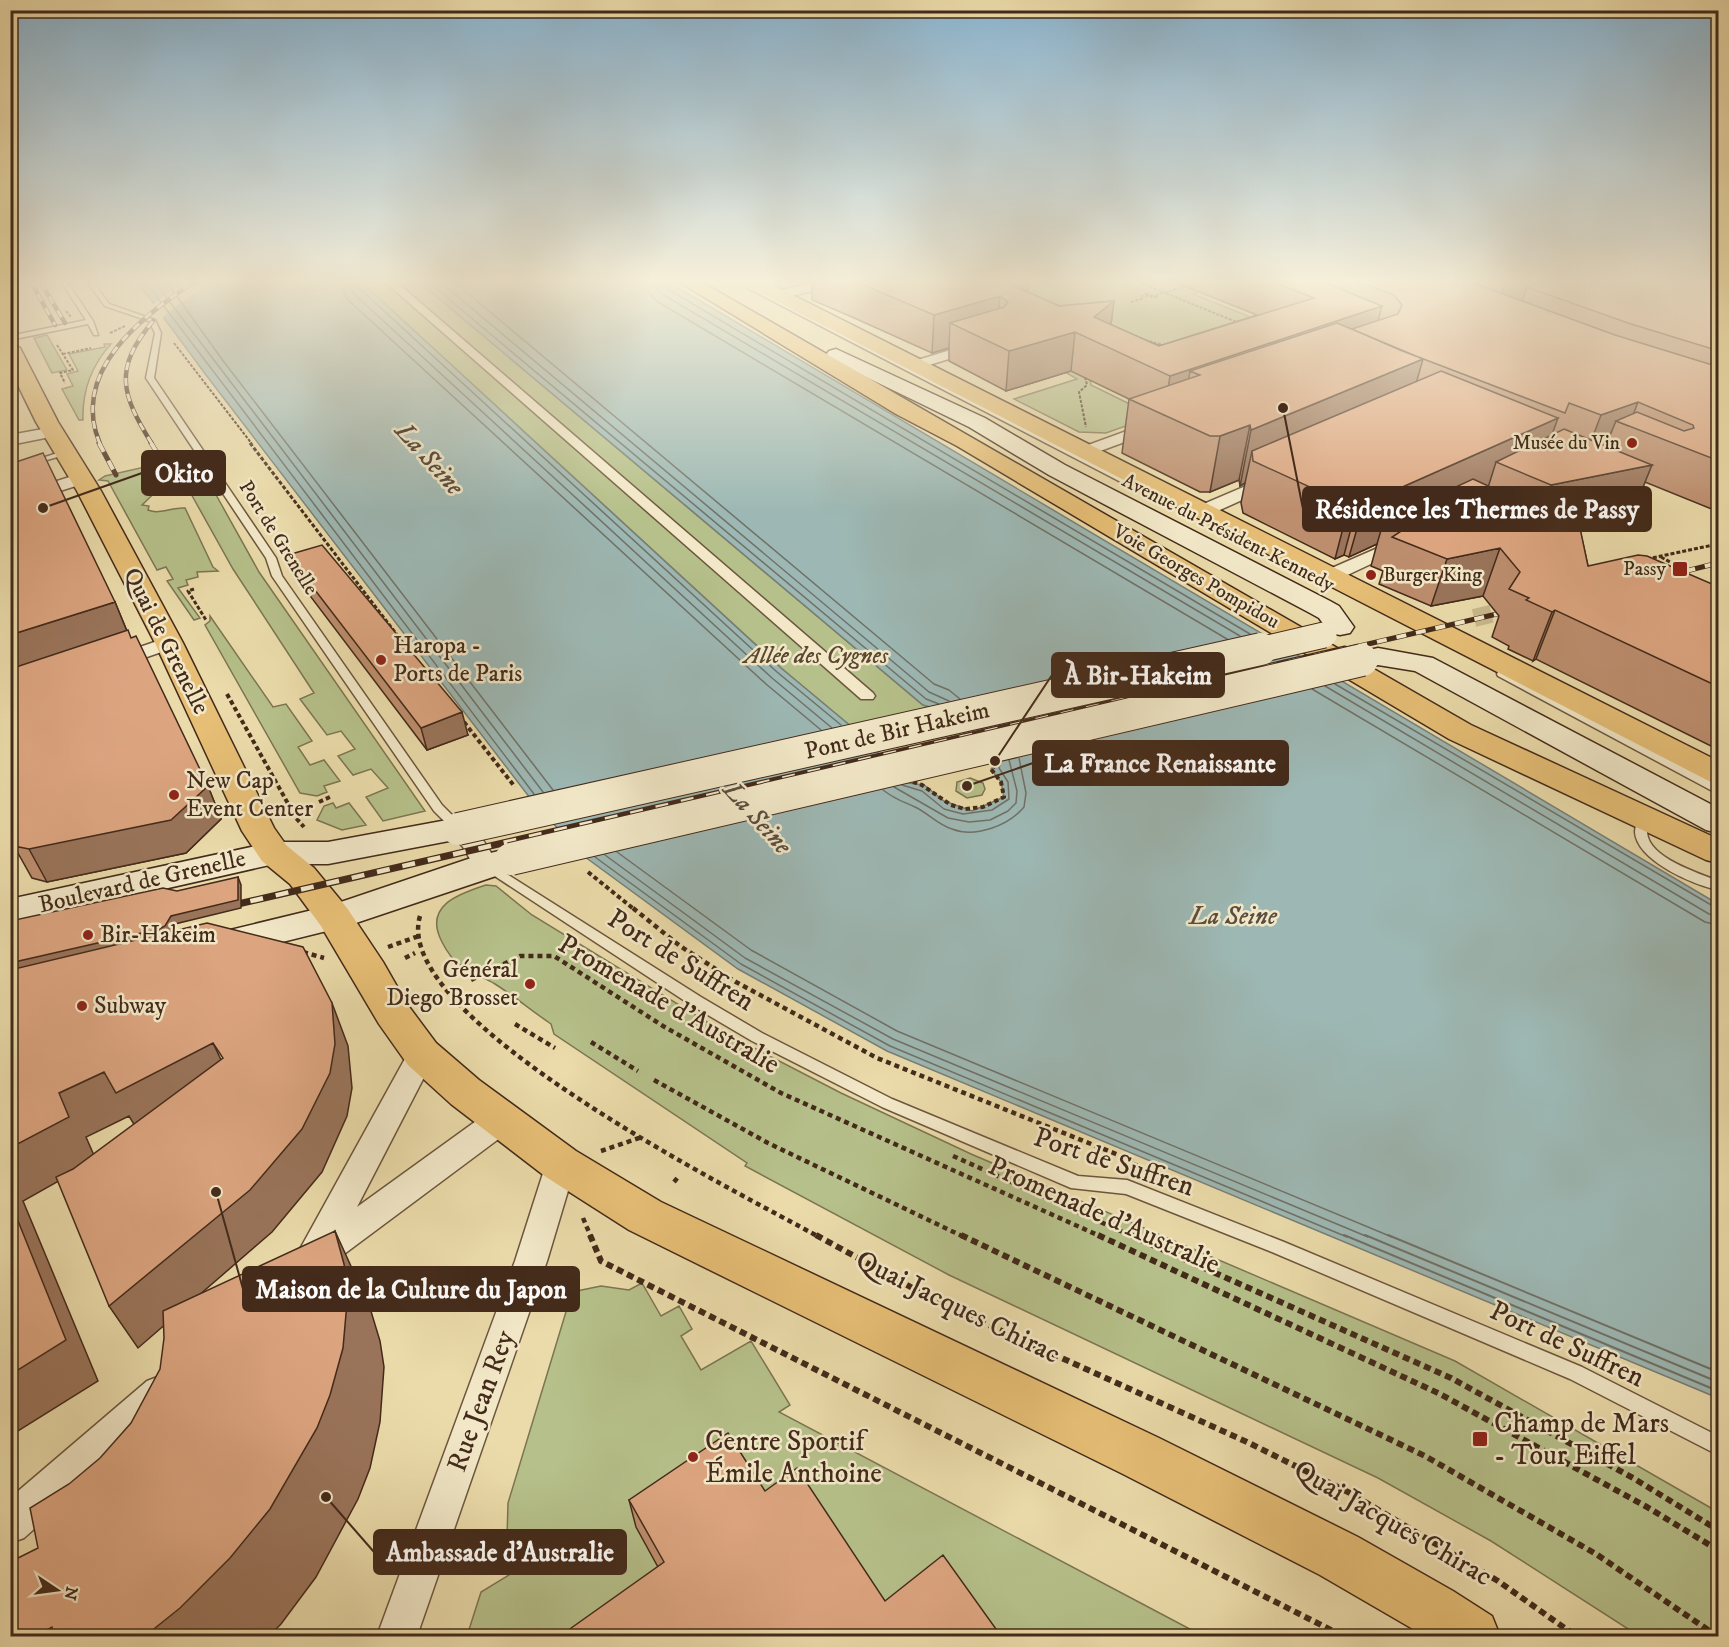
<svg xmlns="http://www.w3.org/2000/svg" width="1729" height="1647" font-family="'IM FELL DW Pica',serif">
	<rect width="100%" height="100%" fill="#ebdbaa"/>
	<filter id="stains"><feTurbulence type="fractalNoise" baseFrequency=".00333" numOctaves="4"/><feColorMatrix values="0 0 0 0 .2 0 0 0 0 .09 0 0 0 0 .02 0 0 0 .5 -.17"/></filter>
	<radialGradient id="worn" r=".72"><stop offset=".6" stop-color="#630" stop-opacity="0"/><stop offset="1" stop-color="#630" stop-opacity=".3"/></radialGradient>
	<path fill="#b6c08a" stroke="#7c7552" stroke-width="1.5" d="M359,280h58l506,425 14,4 -84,19 -72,-60z
		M959,280h200l9,4 13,-4 40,5 -28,9 102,41 -205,45 1,5 63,31 -48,17 -27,-1 -65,-33 63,-20 -12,-7z
		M47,335l20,35 -15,3 -18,-35z
		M104,344h7c-20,22 -29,46 -28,76h-4l-17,-31 11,-3 -6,-12 11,-3 -9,-17 36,-7z
		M158,464l11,15 -27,26 7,1 -1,4c12,5 24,-3 37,-2l28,59 5,4 -21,1 1,5 -12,3 2,5 -10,3 22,30 -6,2 -27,-39 6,-2 -7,-12 -9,3 -49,-89 -9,-1 6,-4z
		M181,465l15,22 14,-3 49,88 166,239 -42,10 -17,-24 22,-9 -17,-19 -18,6 -15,-19 17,-7 -14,-18 -14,4 -27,-36 14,-6 -81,-124 -57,-102z
		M210,616l63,91 13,-3 26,37 -14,6 12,18 14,-5 16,21 -16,5 3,6 -10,4 -17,-3 -95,-168 5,-4z
		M970,778l13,5 2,6 -3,6 -15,3 -11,-7 1,-9z
		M333,803l3,5 13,-5 17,22 -24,5 -25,-10 7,-14z
		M486,885l10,1 36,29 193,118 116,60 130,61 484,207 263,151v124h-79l-148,-95 -113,-63 -429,-203 -204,-109 2,-3 -193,-129 -3,-10c-19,-13 -37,-28 -56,-40 -12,-7 -26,-12 -36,-20 -7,-5 -13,-14 -17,-22 -19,-36 16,-48 44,-57z
		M642,1283l19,33 18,-10 13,23 -11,7 20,34 50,-29 39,64 -11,7 424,224h-736l14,-44 41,-25 -7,-31 -8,2 1,-35 64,-211 29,-6 28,4z"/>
	<path fill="#9db8b4" stroke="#797f76" stroke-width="1.5" d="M136,280h223l422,388 72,60 56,55 15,2 20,16 28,10 32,-14 -3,-15 -10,-13 3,-3 -2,-2 4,-1 -59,-54 -14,-4 -506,-425h248l1053,624v494l-831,-347 -149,-82 -157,-115 -51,-56 -324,-423z"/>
	<path fill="#ebdbaa" d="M190,280h24l-46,32 -6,7 -11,-14z"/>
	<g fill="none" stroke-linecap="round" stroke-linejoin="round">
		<path stroke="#707167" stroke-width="1.5" d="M144,280l390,514
			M153,280l390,512
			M165,280l59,82 329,428
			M339,280l8,19 419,385 55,46
			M348,280l5,13 419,385 60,50
			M356,280l2,7 419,385 64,53
			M426,280l500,419 13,5
			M438,280l491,412 20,9
			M452,280l482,404 15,6 11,9
			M646,280l3,13 9,9 569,337
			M655,280l2,9 5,5 578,342
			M663,280l3,8 584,346
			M1335,684l383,225
			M1325,686l384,228 9,2
			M1312,689l393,233 13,3
			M902,785l20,6 22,18 19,5 29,-4 17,-11 -1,-17 -9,-14 2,-6
			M894,787l54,31 21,4 21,-2 18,-9 8,-8 1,-12 -8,-31
			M883,790c13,10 19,11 32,17 13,6 23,18 37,22 23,9 56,-3 72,-22l2,-14 -7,-35
			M617,852l134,98 146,81 495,206
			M605,855l140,103 148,81 475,198
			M595,857l146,107 149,82 457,191"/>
		<path stroke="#707167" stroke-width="2" d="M1344,1235l374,156
			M1365,1235l353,147
			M1388,1235l330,137"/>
		<path stroke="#c9b88d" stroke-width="18" stroke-dasharray="18 9" stroke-linecap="butt" d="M1474,618l53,-13"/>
		<g stroke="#6d563e" stroke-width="3">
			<path id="service" d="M60,280h6l27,41 5,14h-4l-6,-11 -78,16v-4l76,-16z
				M86,280h6l17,24 46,16 6,13 -7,45 122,180 6,18 160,229 20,20 2,3 -2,3h-8l-20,-20 -162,-235 -6,-18 -120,-180 9,-45 -6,-12 -44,-15z
				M732,280h8l436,225 -7,2z
				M64,451l7,2 -41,12 -4,-2z
				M1502,671l216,114v9l-220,-118 -1,-2 1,-2z
				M1644,814l6,4c-1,4 -3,10 -3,14 1,26 52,41 71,49v9c-24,-5 -81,-29 -83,-58 0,-4 2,-10 3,-14z
				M488,862l213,135 61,36 130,66 186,77 49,4 157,62 298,125 136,69v19l-148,-76 -298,-127 -146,-58 -55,-6 -189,-81 -130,-66 -61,-36 -207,-136 -2,-3 2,-3z"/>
		</g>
		<g stroke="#6d563e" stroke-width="3">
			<path id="pedestrian" d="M383,280h11l479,413 2,3 -2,3h-12z"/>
		</g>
		<g stroke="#6d563e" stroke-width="3">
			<path id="minor" d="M825,280h23l-1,3 -69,16 -7,-4 2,-3z
				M980,341l5,1v6l-69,21 -7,-4 2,-3z
				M1154,421l6,2 2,3 -2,3 -68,25h-12l-2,-3 2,-3z
				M54,427l6,2 2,3 -2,3 -50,10v-10z
				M79,474l8,5 -2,4 -75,24v-11z
				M1274,474l8,5 -2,4 -69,31h-12l-3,-4 3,-4z
				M1403,537l6,1 3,4 -3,4 -70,33 -7,2 -9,-6 2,-4z
				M169,637l7,2 3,4 -3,4 -64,22 -7,-2 -3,-4 3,-4z
				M458,821c21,6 30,27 40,44l-3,6 -9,2 -9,-2 -14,-24 -17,-18 3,-6z
				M422,1043l10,3 4,8 -79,153 133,-96 11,-3 11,3 4,9 -4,9 -188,140 -12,5 -12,-5 -4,-10 4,-10 112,-203z
				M561,1151l11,4 4,9 -29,97 -130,375h-40l138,-375 31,-97 4,-9z
				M160,1376l13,5 5,12 -5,12 -149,133 -14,5v-45l137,-117z"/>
		</g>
		<g stroke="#432a1a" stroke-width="3">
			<path id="secondary" d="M836,349l149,69 80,47 265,136 9,5 15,21 -4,6 -10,2 -10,-2 -11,-15 -9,-5 -261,-138 -80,-48 -140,-68 -3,-4 3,-4z
				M1378,648l55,10 285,150v25l-12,-3 -291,-159 -37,-6 -16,4 -10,-3 -4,-6 4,-6z
				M458,818l12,3 5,8 -5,8 -142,27h-54l-264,60v-25l264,-57h54z
				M511,848l12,3 5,8 -5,8 -176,59 -133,33 -13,-4 -5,-9 5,-9 128,-31 145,-49z"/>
		</g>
		<g stroke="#432a1a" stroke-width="3">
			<path id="primary" d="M676,280h22l773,445 247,114v24l-12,-3 -257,-121 -492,-293 -61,-32z
				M740,280h23l955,481v22l-11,-3 -964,-496z
				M10,342l10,6 38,74 43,69 82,152 91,185 12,17 28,23 33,40 36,54 24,42 29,39 43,37 97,71 85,51 498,236 199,99 95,54 39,25 8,20h-75l-105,-61 -197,-101 -494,-244 -83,-53 -95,-73 -43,-39 -29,-41 -58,-98 -31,-42 -28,-23 -20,-30 -87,-188 -78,-152 -41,-69 -26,-53z"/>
		</g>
		<path stroke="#432a1a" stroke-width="2" stroke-dasharray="3 1.5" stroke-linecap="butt" d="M161,280l3,3
			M1133,280l106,43
			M1146,294l12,3 -16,-1z
			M1156,295l34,-10
			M1131,302l13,-4
			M110,333l15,-7
			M1145,340l17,5
			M174,343l78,101
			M57,345l16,25 -13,3 5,10
			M63,354l28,-6
			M1085,377l2,8 -8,7 7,35"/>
		<path stroke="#432a1a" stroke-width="3" stroke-dasharray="4 2" stroke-linecap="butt" d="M250,443l151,197
			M1661,557l9,5
			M1647,559l71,-15
			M194,589l-6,2 18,29"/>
		<path stroke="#432a1a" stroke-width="4" stroke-dasharray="4.5 3" stroke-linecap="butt" d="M227,694l69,124 8,9
			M464,722l51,65
			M997,757l-4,3 3,3 -4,1 3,2 -4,3 10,13 3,15 -21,10 -18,2 -14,-4 -29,-20 -17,-6z
			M319,802l11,-5
			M588,872l47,38"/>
		<path stroke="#432a1a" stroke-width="4.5" stroke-dasharray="5 4" stroke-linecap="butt" d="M633,908l47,38 56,36 141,76 259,104 -3,8
			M420,916c-31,103 322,278 399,321
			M388,947l31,-11
			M303,952l21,6
			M405,958l10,-5
			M471,980l49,-24h34l109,70 118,67 321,144
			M515,1024l40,24
			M591,1042l47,29
			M654,1080l114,63 196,94
			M601,1151l38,-13
			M953,1156l181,81
			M674,1182l5,-6
			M583,1218l8,19"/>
		<path stroke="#432a1a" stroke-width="6" stroke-dasharray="7 4.5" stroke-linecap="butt" d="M590,1235l11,26 742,375
			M816,1235l122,67 309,140 103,51 148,88 78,55
			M961,1235l464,221 171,98 121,82
			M1098,1235l342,159 207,113 71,43
			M1130,1235l321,143 182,100 85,52"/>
		<use href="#service" fill="#f2e8c8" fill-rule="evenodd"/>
		<use href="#pedestrian" fill="#f2e8c8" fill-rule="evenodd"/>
		<use href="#minor" fill="#f2e8c8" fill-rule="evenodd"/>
		<use href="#secondary" fill="#f2e8c8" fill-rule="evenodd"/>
		<use href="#primary" fill="#e6be75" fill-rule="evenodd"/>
		<g stroke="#432a1a" stroke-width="4.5">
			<path id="rail-far2" d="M30,280l25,45
				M41,283l24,40
				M100,444c-31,-73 43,-129 97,-164
				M152,444c-31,-50 -39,-75 1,-123"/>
		</g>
		<g stroke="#432a1a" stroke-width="5">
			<path id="rail-far1" d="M99,443l17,32
				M151,443l10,16
				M1666,576l52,-13
				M1338,651l176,-41"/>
		</g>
		<g stroke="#432a1a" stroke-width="7">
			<path id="rail" d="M225,907l1120,-258"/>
		</g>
		<use href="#rail-far2" stroke="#f2e8c8" stroke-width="3" stroke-dasharray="8" stroke-linecap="butt"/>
		<use href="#rail-far1" stroke="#f2e8c8" stroke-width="4" stroke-dasharray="10" stroke-linecap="butt"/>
		<use href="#rail" stroke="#f2e8c8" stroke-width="4.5" stroke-dasharray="13" stroke-linecap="butt"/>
		<g stroke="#432a1a" stroke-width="27" stroke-linecap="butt">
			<path id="secondary-bridge-far1" d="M1255,651l69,-16"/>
		</g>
		<g stroke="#432a1a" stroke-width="34" stroke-linecap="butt">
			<path id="secondary-bridge" d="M458,829l803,-180
				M511,859l851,-199"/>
		</g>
		<path stroke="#432a1a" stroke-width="2" stroke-dasharray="3 1.5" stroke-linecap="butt" d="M66,311l5,6"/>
		<use href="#secondary-bridge-far1" stroke="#f2e8c8" stroke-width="25"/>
		<use href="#secondary-bridge" stroke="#f2e8c8" stroke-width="32"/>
	</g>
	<path fill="#bd8e6e" stroke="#432a1a" stroke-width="1.5" d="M812,280h217l-1,12 31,14 55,-5 -3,24 48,21 98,-31 -88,-35h550v232l-74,-30 -15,37 -50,11 8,36 131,21v163l-183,-91 -3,2 -25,-12 1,-3 -17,-9 7,-21 -16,-20 -52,10 -52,-22 4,-13 -12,-5 6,-22 -28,13 -5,-2 -9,4 -92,-46 -2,-10 4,-20 -5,3 -1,-6 -29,12h-10l-78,-39 7,-54 -58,-28 -65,20 -57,-30v-13l-17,5 -80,-36 -40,-17z
		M288,555l180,180 -41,15 -132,-174z
		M115,602l12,29 81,155 13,33 -35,34 -139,29 -15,-4 -18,-32z
		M765,1491l120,110 -227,-34 -22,-40 -7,-27z"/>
	<path fill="#9a745a" stroke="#432a1a" stroke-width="1.5" d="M1011,280h18l-2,22h-19l-1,-19z
		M1506,280h53l-32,7 -8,23 -24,6z
		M1000,296l-3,38 -47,-11 -1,25 -17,5 2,-38z
		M1114,301l-5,38 -15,-22z
		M1382,306l-9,33 -173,36 -10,-4 -6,38 -20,6 6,-39z
		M1075,332l-4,39 -65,20 3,-40z
		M1423,359l-15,53 -156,39 -7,32 -5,3 11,-56z
		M1638,402l-9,24 -13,-5 -12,29 -19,7 16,-42z
		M1558,418l-18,50 -44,-6 -10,32 -102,26 -7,24 -28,13 15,-53z
		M1250,425l-11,55 -29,12 10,-56z
		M1652,465l-22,54 -99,21 20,-55z
		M1358,502l-14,53 -9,4 14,-54z
		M1500,548l-17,48 -52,10 16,-47z
		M115,602l18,44 -123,41v-52z
		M1555,610l-19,49 -3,2 19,-49z
		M462,712l6,23 -41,15 -6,-22z
		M208,786l13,33 -35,34 -139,29 -18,-33z
		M238,877l3,8v23l-66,16 -6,10 -159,38v-9l161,-47z
		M332,1003l16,43 4,42 -5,28 -25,56 -50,60 -134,116 -29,-42z
		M213,1043l21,44 -93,49 -12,-20 -43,21 10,23 -73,41 75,180 -88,55v-288l49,-55 45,-21z
		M335,1231l35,77 10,33 4,26 -4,55 -10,46 -12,31 -42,78 -35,47 -12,12h-124z
		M52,1627l11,9h-28z"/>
	<path fill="#dca580" stroke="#432a1a" stroke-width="1.5" d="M852,280h159l-4,3 52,23 55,-5 -20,16 65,29 155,-48 -46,-18h50l64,26 -212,70 -95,-44 -66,19 -59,-28 54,-16 4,-5 -8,-6 -66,19z
		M1353,280h112l150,55 104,32v94l-103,-40 21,-9 47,19 10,-3 -1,-3 -55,-23 -37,13 -32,-12 -4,10 -165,-63 -48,-21 46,-15 4,-9 -8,-10z
		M1554,280h165v71l-91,-28 -101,-36z
		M1337,323l86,36 -172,71 -1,-5 -30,11h-10l-81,-37 71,-24 -10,-4z
		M1441,371l117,47 -194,86 -6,-2 -9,3 -96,-44 -1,-10z
		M1564,429l88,36 -101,20 -55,-23z
		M43,453l72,149 -105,33v-171z
		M1473,479l107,49 8,38 50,-11 9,1 72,31v100l-164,-77 -3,2 -26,-12 3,-2 -20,-9 11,-17 -20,-24 -53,11 -55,-22 14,-9 -22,-8z
		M322,545l140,167 -41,16 -133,-173z
		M128,630l3,8 5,-2 72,150 -37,34 -142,29 -15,-3 -4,-13v-164z
		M238,877v23l-67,16 -6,10 -6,3 -149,34v-42l153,-33 14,3z
		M207,923l96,24 29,56 3,41 -5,29 -28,56 -52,61 -141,116 -53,-129 17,-8 150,-111 -10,-15 -97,50 -12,-21 -45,21 10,24 -59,31v-178z
		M10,1201l56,139 -56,35z
		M335,1231l9,33 4,27 -5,57 -13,47 -13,33 -47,81 -40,49 -50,50 -35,28h-91l-2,-9 -17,9h-25v-74l28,-14 -8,-40 39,-24 31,-26 31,-35 29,-54 4,-31 -1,-27z
		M728,1433l37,58 32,-23 88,133 58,-46 58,81h-441l104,-74 -35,-62z"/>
	<linearGradient id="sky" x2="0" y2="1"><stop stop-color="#8ab6d3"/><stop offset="0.55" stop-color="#f6efd9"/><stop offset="1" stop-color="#f6efd9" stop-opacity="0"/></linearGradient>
	<rect width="1729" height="511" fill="url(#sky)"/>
	<g fill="#8f2418" stroke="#f2e8c8" stroke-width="2">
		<circle cx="1632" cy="443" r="6"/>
		<rect x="1672" y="561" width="16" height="16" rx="3"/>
		<circle cx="1371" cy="575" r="6"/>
		<circle cx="381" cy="660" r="6"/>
		<circle cx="174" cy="795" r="6"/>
		<circle cx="88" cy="935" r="6"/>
		<circle cx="530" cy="984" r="6"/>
		<circle cx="82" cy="1006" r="6"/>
		<rect x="1472" y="1431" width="16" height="16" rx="3"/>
		<circle cx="693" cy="1457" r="6"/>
	</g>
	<g text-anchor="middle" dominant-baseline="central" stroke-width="5" stroke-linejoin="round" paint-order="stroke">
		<g font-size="20" fill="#432a1a" stroke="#f2e8c8" text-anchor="end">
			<text x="1620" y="443">Musée du Vin</text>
			<text x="1666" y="569">Passy</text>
			<text x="1383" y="575" text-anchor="start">Burger King</text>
		</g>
		<g font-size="20" fill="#432a1a" stroke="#f2e8c8">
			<text transform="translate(1228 533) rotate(27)">Avenue du Président Kennedy</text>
			<text transform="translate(278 538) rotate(58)">Port de Grenelle</text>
			<text transform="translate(1196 577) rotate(30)">Voie Georges Pompidou</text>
		</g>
		<g font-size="24" fill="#432a1a" stroke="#f2e8c8">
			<text transform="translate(166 641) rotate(63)">Quai de Grenelle</text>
			<text transform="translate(897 731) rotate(-13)">Pont de Bir Hakeim</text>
			<text transform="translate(142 882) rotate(-13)">Boulevard de Grenelle</text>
		</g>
		<g font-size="24" fill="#432a1a" stroke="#f2e8c8" text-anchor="start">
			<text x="393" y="646">Haropa -<tspan x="393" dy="28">Ports de Paris</tspan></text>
			<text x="186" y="781">New Cap<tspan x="186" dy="28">Event Center</tspan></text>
			<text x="100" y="935">Bir-Hakeim</text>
			<text x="518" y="970" text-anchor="end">Général<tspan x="518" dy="28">Diego Brosset</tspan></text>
			<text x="94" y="1006">Subway</text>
		</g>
		<g font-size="24" font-style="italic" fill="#5a4830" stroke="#f2e8c8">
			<text x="816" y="656">Allée des Cygnes</text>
		</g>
		<g font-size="26" font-style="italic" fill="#5a4e40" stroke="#f2e8c8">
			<text transform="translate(429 459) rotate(48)">La Seine</text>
			<text transform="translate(757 818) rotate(48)">La Seine</text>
			<text x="1233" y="916">La Seine</text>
		</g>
		<g font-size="28" fill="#432a1a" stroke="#f2e8c8">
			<text transform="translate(681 960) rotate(32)">Port de Suffren</text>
			<text transform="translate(669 1004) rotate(30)">Promenade d'Australie</text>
			<text transform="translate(1114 1162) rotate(18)">Port de Suffren</text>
			<text transform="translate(1104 1215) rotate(24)">Promenade d'Australie</text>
			<text transform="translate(958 1307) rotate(26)">Quai Jacques Chirac</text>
			<text transform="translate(1567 1344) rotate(25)">Port de Suffren</text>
			<text transform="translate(481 1401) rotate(-70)">Rue Jean Rey</text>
			<text transform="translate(1393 1523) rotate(30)">Quai Jacques Chirac</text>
		</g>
		<g font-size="28" fill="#432a1a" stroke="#f2e8c8" text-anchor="start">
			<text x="1494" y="1423">Champ de Mars<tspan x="1494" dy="32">- Tour Eiffel</tspan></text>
			<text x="705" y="1441">Centre Sportif<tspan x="705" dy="32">Émile Anthoine</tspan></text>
		</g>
	</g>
	<path fill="none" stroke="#432a1a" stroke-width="2" d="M43 508L142 473M1283 408L1303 509M995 761L1052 675M967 786L1033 763M216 1192L243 1289M326 1497L374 1552"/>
	<g fill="#432a1a" stroke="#f2e8c8" stroke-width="2">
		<circle cx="43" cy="508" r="6"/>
		<circle cx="1283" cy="408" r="6"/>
		<circle cx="995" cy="761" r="6"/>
		<circle cx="967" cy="786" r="6"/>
		<circle cx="216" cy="1192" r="6"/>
		<circle cx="326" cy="1497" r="6"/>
	</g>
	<g fill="#432a1a" stroke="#432a1a" stroke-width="2">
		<rect x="142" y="451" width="83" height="44" rx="6"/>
		<rect x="1303" y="487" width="348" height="44" rx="6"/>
		<rect x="1052" y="653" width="172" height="44" rx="6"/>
		<rect x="1033" y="741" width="255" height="44" rx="6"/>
		<rect x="243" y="1267" width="336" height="44" rx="6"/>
		<rect x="374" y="1530" width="252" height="44" rx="6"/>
	</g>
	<g font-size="26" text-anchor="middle" font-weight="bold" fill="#fff">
		<text x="184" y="482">Okito</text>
		<text x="1477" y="518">Résidence les Thermes de Passy</text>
		<text x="1138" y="684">À Bir-Hakeim</text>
		<text x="1160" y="772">La France Renaissante</text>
		<text x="411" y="1298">Maison de la Culture du Japon</text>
		<text x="500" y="1561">Ambassade d'Australie</text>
	</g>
	<rect width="1729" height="1647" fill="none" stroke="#ebdbaa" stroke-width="36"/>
	<rect x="12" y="12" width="1705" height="1623" fill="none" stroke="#432a1a" stroke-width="3"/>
	<rect x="18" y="18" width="1693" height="1611" fill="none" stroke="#432a1a" stroke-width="1.5"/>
	<g transform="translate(57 1590) rotate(103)" stroke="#f2e8c8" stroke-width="4.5" paint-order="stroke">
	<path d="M0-4.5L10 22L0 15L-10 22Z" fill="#432a1a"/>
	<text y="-9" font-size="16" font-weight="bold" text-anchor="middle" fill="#432a1a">N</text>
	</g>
	<rect width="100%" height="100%" filter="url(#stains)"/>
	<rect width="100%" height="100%" fill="url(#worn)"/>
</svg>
